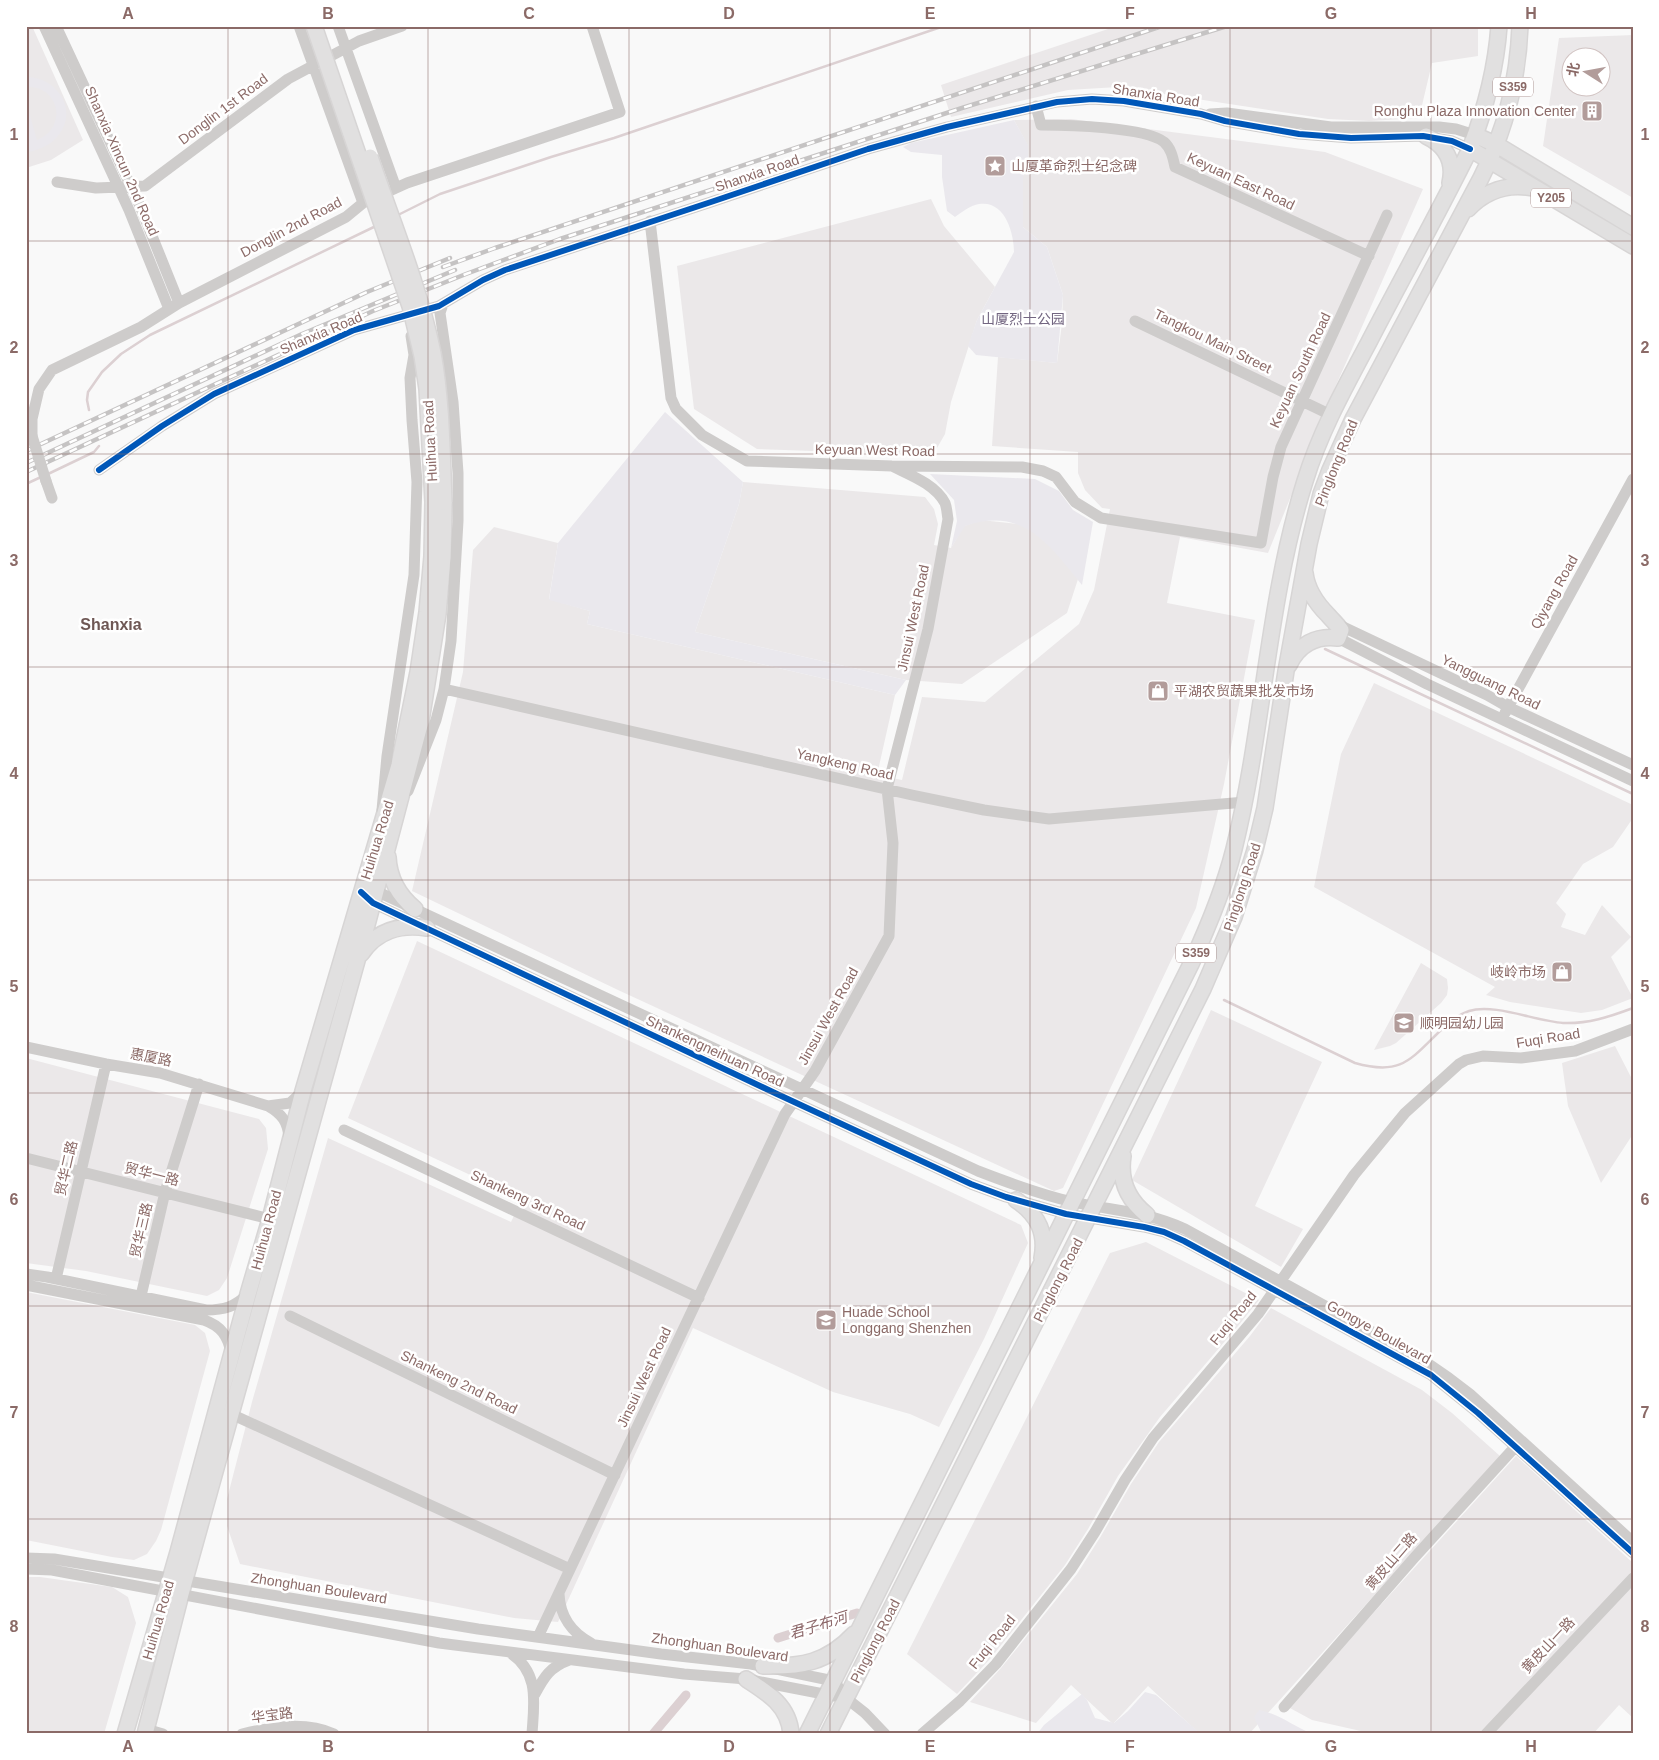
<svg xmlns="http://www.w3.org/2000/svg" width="1659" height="1760" font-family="Arial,'Noto Sans SC',sans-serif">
	<rect width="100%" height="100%" fill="#f9f9f9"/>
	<path fill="#ebe8e9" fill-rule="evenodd" d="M26,26h6l51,114 -32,20 -25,8z
		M1117,26h361v30l-46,7 -13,55 -50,3 -41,-2 -210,-32 -50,3 -117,27 -10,-32z
		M1633,35v163l-90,-52 16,-108zM1572,58h30v30h-30z
		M1071,119l254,33 98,37 -90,203 -65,161 -88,-16 -13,66 88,17 -31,164 -28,124 -133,280 -9,3 -436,-201 -206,-99 51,-219 10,-122 21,-23 64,16 -9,56 41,12 -3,13 308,71 -18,80 25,5 20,-83 63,5 94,-78 15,-34 16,-81 -8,-1 -17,-18 -7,-17v-21l-86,-6 6,-89 59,6 5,-40 1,-28 -16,-48 -24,-20v-51l5,-16v-14l-14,-26z
		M931,199l13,27 51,61 -18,33 -26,82 -6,32 -12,21 -176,-6 -63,-40 -17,-143z
		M743,482l182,15 9,12 4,15 -4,21 17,3 13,-22 17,-6 38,4 23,7 37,45 -12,37 -105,71 -56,-4 -211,-48 44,-128z
		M1374,683l259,122v13l-20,29 -30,17 -27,39 10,11 -5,13 24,8 17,-30 29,32 -20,20 22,41 -31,12 -21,3 -71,-11 -24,-7 9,-8 -181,-100 27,-133z
		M417,941l604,284 7,18 -44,96 -45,88 -29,-13 -77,-22 -140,-64 -135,294 -44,-4 -274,-54 -13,-38v-27l25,-97 76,-264 183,84 11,-23 -174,-81z
		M1421,963l26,16 1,9 -1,7 -6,8 -45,40 -6,3 -16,4z
		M1211,1010l111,52 -67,144 48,23 -22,38 -149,-87z
		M1615,1046l18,35v53l-32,49 -33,-77 -6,-43z
		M26,1058l233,61 7,9 2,21 -41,129 -8,12 -12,6 -121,-25 -60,-8z
		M1146,1242l113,58 -21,26 -78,91 -42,59 -30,53 -23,36 -75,94 -33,35 -50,-40 203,-401z
		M26,1292l169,33 10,8 5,18 -49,179 -5,11 -9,13 -13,6 -22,-3 -86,-17z
		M1271,1308l151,82 30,23 48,43 -251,278h-49l-52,-48 -35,38 -42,-39 -35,38 -66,-21 31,-34 76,-94 24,-38 30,-52 28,-42 91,-106z
		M1516,1456l117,107v155l-14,-13 -26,29h-219l-62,-14 -24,-13z
		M26,1577h14l72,10 16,10 8,26 -32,111h-78z"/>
	<path fill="#eae8ed" d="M26,77c34,0 55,38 28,63 -7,7 -18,10 -28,13v-51l11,38c31,-12 23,-55 -11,-53z
		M1014,120l14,25v15l-5,16v51l24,20 16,48 -6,68 -81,-8 -8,-9 9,-26 37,-68c0,-19 -9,-52 -35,-48 -8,1 -17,8 -24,13l-8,-6 -5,-34v-22l-31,-3 -8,-5 8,-4z
		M665,412l78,70 -4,22 -44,128 211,48 -11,15 -308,-71 3,-13 -41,-11 9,-57z
		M930,474l105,5 24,12 14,19 20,12 -11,63c-33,-40 -58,-79 -117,-59l-14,22 6,-27 -3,-21z
		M1145,1692l11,3 45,39h-164l7,-9 38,-31 5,6 8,18 19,5 14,-12z
		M1259,1710c21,4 35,17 54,24h-51l-8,-17z"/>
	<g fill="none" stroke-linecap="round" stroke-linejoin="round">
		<path stroke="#dcd0d2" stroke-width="2.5" d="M396,216l44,-22 111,-37 63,-19 330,-112
			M89,410l-2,-10 1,-8 14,-20 19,-18 29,-19 228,-110
			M48,474l46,-22 5,-6
			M26,484l15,-7
			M1325,649l308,145
			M1224,1000l131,63c46,13 55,-3 86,-33 8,-8 16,-15 28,-19 25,-8 66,10 94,12 25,1 46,-6 70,-15"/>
		<path stroke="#dcd0d2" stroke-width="9" d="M778,1638l79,-25
			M653,1734l33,-39"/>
		<g stroke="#d7d5d5" stroke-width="18">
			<path id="major" d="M1475,135l22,10 136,82
				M1426,136c19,9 29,25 24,47
				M1470,149l163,97
				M1468,209c17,-18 40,-26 65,-21
				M1289,665c9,-20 27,-30 49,-27l3,-8c-4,-6 -8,-9 -13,-15 -12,-12 -21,-25 -23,-42
				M388,857c1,22 10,38 27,52
				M361,954c16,-24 39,-30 66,-26
				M1123,1156c-4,25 5,44 24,59
				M1016,1200c21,14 31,32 26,58
				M763,1666c38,1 64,-3 91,-32
				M746,1679c22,14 43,27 45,55
				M125,1734l53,-182 70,-258 22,-75 33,-128 96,-326 19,-93 9,-60 5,-56 1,-54
				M145,1734l36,-140 187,-673 53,-200 17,-107 5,-57 1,-55
				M807,1734l384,-770c17,-37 33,-75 43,-115 30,-121 33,-248 71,-368 15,-49 40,-94 64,-139 33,-64 69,-128 101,-193 15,-39 26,-81 29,-123
				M828,1734l375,-745 31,-72 21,-67 10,-42 21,-137 23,-127 12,-50 9,-24 23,-51 128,-241c25,-49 37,-97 39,-152"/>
		</g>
		<path stroke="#cecccb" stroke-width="11" d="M44,26l85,184 40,99
			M56,26l84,180 39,97
			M299,26l64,177
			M338,26l58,162
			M1036,106l5,19c26,0 104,2 123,17 7,6 9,16 11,25l194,89
			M1210,114l17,-1 104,14h108l17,2 19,6
			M57,182l39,6 49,-2 143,-107 71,-38 43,-15
			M650,221l21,177 5,11 26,26 45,26 145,5 130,1 21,4 13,6 19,25 26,16 160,25 12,-66 8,-30 106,-232
			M1135,321l196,94
			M32,436v-17l7,-30 13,-19 89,-43 38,-24 167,-86 17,-14 44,-20 213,-71 -28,-86
			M99,470l63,-44 52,-32 140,-64 85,-24 44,-26 22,-10 206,-68 157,-53 79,-22 110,-25 35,-3 32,2 77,13 24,7 74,13 52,4 72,-2 29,5 18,8
			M46,481l6,17
			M1337,624l150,71 21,12 125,58
			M1338,638l89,46 206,97
			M444,689l468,106 72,15 65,9 196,-17
			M1505,713l128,-234
			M408,791l28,-71 8,-31 7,-48 7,-120v-48l-5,-71 -13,-89 3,-9
			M382,810l5,-54 27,-181 3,-93 -5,-62 -2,-42 4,-23 -3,-19
			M368,892l8,-1 602,280c31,12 63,24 95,31 41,9 72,9 112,27l235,129 29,20 21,16 163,148
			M368,898l5,5 404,191 194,90 35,13 60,17 78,13 20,5 20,9 247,134 47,38 155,140
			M26,1047l80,17 54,9 108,33c14,8 20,16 21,32
			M268,1106l22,-3 13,-12
			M344,1130l355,168
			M26,1158l244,61
			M26,1274l21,3 159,33c18,0 29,-3 42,-16
			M56,1279l50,-215
			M26,1285l178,35c17,6 24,16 27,33
			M141,1296l24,-104 34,-108
			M290,1316l325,159
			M231,1414l339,155
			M26,1558l28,1 424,70 183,25 90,10 83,17 12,17 19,15 20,21
			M26,1569l26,1 387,73 245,31 62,5 88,17
			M559,1594c1,22 13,39 32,49
			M538,1637l247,-523 30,-43 74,-135 4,-93 -6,-54 41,-160 20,-110c-1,-5 -1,-11 -3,-16 -10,-19 -35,-28 -53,-37
			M509,1652c31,20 25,50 23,82
			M535,1694c9,-17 15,-27 34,-34
			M1284,1707l130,-149 101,-111v-6
			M146,1729l17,5
			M242,1734c30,-7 63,-13 92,0
			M922,1734l38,-33 36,-37 75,-95 24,-37 30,-52 28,-42 105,-124 96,-139 51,-62 54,-49 7,-4 17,-4 38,2 54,-7 58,-22
			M1486,1734l147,-156"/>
		<use href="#major" stroke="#e1e0e0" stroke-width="15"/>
		<g stroke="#c5c3c3" stroke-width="4.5">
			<path id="rail" d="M443,267l52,-19 667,-222
				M26,451l341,-159 83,-34
				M26,463l276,-129 153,-64
				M26,472l347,-161 93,-37 94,-35 402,-131 265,-82"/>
		</g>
		<use href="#rail" stroke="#fff" stroke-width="2.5" stroke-dasharray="8" stroke-linecap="butt"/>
		<g stroke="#d7d5d5" stroke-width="18" stroke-linecap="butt">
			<path id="major-bridge" d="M314,26l96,280 12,50 5,33 6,113
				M370,157c22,64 49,129 63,196 9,49 9,100 11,149"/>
		</g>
		<path stroke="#cecccb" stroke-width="11" d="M32,436l14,45"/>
		<use href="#major-bridge" stroke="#e1e0e0" stroke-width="15"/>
		<g stroke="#fff" stroke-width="9">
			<path id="cycleway" d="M99,470l63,-44 52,-32 140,-64 85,-24 44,-26 22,-10 206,-68 157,-53 79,-22 110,-25 35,-3 32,2 77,13 24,7 74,13 52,4 72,-2 29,5 18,8
				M361,892l12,11 404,191 194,90 35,13 60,17 78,13 20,5 20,9 247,134 47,38 155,140"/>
		</g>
		<use href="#cycleway" stroke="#0057b8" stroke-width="6"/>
	</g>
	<path fill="none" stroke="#8b6a67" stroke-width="1" stroke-opacity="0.55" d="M228,26v1708M428,26v1708M629,26v1708M830,26v1708M1030,26v1708M1230,26v1708M1431,26v1708M26,241h1607M26,454h1607M26,667h1607M26,880h1607M26,1093h1607M26,1306h1607M26,1519h1607"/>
	<defs>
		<g id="building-square" transform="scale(1.125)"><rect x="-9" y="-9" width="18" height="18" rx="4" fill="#b29c9a" stroke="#fff"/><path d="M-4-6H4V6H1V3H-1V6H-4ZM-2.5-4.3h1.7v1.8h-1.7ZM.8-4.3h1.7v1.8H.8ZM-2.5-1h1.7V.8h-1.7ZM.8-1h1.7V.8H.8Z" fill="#fff"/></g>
		<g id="sight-square" transform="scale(1.125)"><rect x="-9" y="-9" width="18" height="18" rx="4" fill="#b29c9a" stroke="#fff"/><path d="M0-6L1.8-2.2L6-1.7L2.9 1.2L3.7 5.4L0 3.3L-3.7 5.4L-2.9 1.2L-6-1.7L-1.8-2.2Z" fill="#fff"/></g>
		<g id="shop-square" transform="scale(1.125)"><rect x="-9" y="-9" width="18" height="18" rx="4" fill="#b29c9a" stroke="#fff"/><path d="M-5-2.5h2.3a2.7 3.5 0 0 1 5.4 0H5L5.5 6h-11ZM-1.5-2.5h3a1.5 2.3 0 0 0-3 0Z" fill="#fff"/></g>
		<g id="school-square" transform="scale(1.125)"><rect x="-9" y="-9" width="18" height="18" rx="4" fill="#b29c9a" stroke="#fff"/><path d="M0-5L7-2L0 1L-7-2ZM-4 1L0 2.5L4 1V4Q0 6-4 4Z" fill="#fff"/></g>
	</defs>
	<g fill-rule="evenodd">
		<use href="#building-square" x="1592" y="111"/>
		<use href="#sight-square" x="995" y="166"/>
		<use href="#shop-square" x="1158" y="691"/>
		<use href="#shop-square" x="1562" y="972"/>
		<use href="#school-square" x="1404" y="1023"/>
		<use href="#school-square" x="826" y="1320"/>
	</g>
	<g text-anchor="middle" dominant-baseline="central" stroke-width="5" stroke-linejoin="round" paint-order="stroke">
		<g fill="#fff" stroke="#ae9795" stroke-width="1">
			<rect x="1493" y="77.5" width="40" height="19" rx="4"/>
			<rect x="1531" y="188.5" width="40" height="19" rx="4"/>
			<rect x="1176" y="943.5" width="40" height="19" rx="4"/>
		</g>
		<g font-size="12" font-weight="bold" fill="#8b6a67">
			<text x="1513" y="87">S359</text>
			<text x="1551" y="198">Y205</text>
			<text x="1196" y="953">S359</text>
		</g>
		<g font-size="14" fill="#8b6a67" stroke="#fff">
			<text transform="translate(1156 95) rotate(9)">Shanxia Road</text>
			<text transform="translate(223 109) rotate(-37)">Donglin 1st Road</text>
			<text transform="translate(122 161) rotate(66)">Shanxia Xincun 2nd Road</text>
			<text transform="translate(757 173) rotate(-19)">Shanxia Road</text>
			<text transform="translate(1241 181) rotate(25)">Keyuan East Road</text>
			<text transform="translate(291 227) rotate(-28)">Donglin 2nd Road</text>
			<text transform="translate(321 333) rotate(-23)">Shanxia Road</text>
			<text transform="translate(1213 341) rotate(26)">Tangkou Main Street</text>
			<text transform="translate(1300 370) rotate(-65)">Keyuan South Road</text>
			<text transform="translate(430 441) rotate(-93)">Huihua Road</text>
			<text transform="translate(875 450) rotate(1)">Keyuan West Road</text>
			<text transform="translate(1336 463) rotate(-68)">Pinglong Road</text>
			<text transform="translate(1554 592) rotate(-61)">Qiyang Road</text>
			<text transform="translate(913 618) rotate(-78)">Jinsui West Road</text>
			<text transform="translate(1491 682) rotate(26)">Yangguang Road</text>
			<text transform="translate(845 764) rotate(13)">Yangkeng Road</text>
			<text transform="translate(377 840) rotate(-73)">Huihua Road</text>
			<text transform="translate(1242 887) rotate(-72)">Pinglong Road</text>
			<text transform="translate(828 1016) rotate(-61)">Jinsui West Road</text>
			<text transform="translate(1548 1038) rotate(-9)">Fuqi Road</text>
			<text transform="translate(715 1051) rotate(25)">Shankengneihuan Road</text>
			<text transform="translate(151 1057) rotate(11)">惠厦路</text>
			<text transform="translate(66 1168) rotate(-77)">贸华二路</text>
			<text transform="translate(152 1174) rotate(14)">贸华一路</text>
			<text transform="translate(528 1200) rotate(25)">Shankeng 3rd Road</text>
			<text transform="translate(141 1230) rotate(-77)">贸华三路</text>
			<text transform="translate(266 1230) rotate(-75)">Huihua Road</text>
			<text transform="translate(1058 1280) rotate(-63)">Pinglong Road</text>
			<text transform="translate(1233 1318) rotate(-51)">Fuqi Road</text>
			<text transform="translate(1379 1332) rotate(29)">Gongye Boulevard</text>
			<text transform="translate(644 1377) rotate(-65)">Jinsui West Road</text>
			<text transform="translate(459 1382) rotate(26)">Shankeng 2nd Road</text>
			<text transform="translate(1391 1561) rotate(-49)">黄皮山二路</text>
			<text transform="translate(319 1588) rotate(9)">Zhonghuan Boulevard</text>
			<text transform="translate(158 1620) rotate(-74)">Huihua Road</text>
			<text transform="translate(875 1641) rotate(-63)">Pinglong Road</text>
			<text transform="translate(992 1642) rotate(-51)">Fuqi Road</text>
			<text transform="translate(1548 1645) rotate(-47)">黄皮山一路</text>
			<text transform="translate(720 1647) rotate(8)">Zhonghuan Boulevard</text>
			<text transform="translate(272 1715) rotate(-7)">华宝路</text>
		</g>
		<g font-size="14" fill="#8b6a67" stroke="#fff" text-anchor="start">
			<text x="1576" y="111" text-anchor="end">Ronghu Plaza Innovation Center</text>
			<text x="1011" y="166">山厦革命烈士纪念碑</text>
			<text x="1174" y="691">平湖农贸蔬果批发市场</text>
			<text x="1546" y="972" text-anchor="end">岐岭市场</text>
			<text x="1420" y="1023">顺明园幼儿园</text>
			<text x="842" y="1312">Huade School<tspan x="842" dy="16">Longgang Shenzhen</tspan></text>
		</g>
		<g font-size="14" fill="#736681" stroke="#fff">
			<text x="1023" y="319">山厦烈士公园</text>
		</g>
		<g font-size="15" font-style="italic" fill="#8d686a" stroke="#fff">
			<text transform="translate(818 1625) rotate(-17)">君子布河</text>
		</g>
		<g font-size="16" font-weight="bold" fill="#6f5855" stroke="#fff">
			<text x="111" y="624">Shanxia</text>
		</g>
	</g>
	<rect width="1659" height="1760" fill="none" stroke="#ffffff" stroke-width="55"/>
	<g transform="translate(1586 72) rotate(281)"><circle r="24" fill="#ffffff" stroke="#d1c3c2"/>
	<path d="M0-4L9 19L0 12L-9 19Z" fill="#b29c9a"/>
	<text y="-8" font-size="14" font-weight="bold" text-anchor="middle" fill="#8b6a67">北</text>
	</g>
	<rect x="28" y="28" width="1604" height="1704" fill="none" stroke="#8b6a67" stroke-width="2"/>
	<g font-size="16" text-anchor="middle" font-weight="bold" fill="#8b6a67">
		<text x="128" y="19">A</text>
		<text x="328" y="19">B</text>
		<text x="529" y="19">C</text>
		<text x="729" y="19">D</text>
		<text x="930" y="19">E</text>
		<text x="1130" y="19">F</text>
		<text x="1331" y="19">G</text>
		<text x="1531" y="19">H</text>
		<text x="14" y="140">1</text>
		<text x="1645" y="140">1</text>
		<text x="14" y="353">2</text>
		<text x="1645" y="353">2</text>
		<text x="14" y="566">3</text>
		<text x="1645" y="566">3</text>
		<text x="14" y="779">4</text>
		<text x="1645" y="779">4</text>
		<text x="14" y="992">5</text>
		<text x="1645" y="992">5</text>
		<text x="14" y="1205">6</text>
		<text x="1645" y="1205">6</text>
		<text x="14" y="1418">7</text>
		<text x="1645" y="1418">7</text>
		<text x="14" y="1632">8</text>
		<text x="1645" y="1632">8</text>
		<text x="128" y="1752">A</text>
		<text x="328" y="1752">B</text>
		<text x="529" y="1752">C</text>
		<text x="729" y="1752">D</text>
		<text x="930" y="1752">E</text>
		<text x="1130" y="1752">F</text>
		<text x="1331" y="1752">G</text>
		<text x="1531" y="1752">H</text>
	</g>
</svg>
